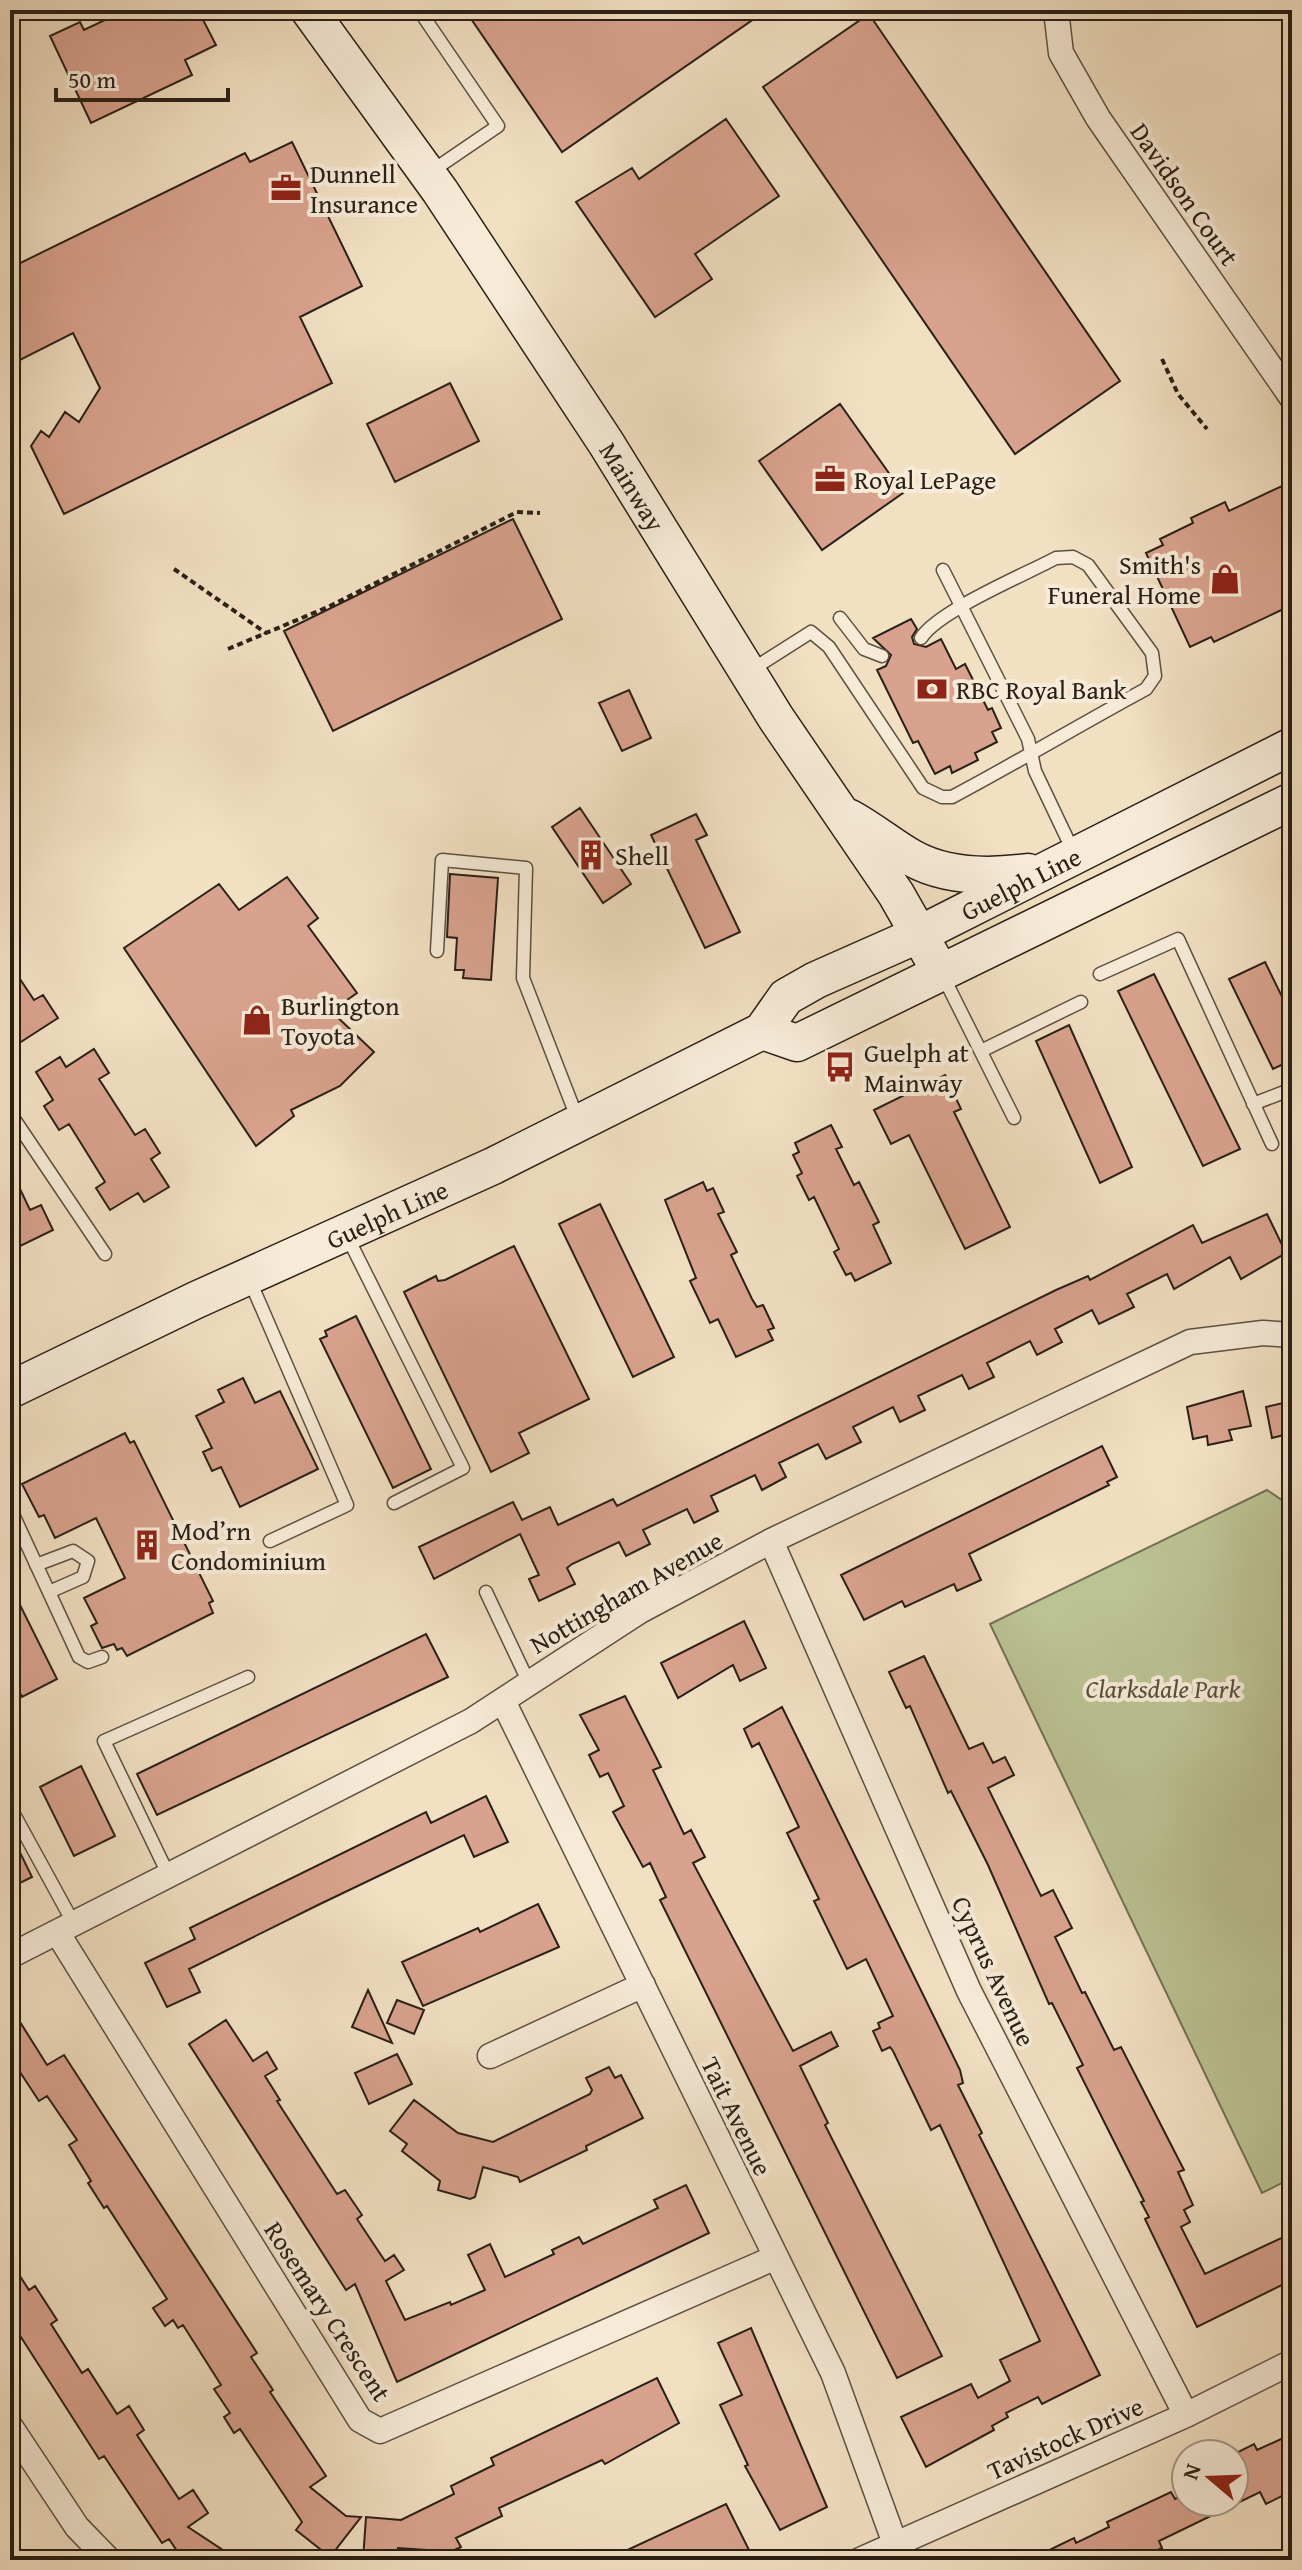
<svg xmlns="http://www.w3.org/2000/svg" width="1302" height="2570" font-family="'Gentium Book Plus',serif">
	<rect width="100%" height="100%" fill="#f2e0c3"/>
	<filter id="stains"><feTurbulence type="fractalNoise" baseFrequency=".0025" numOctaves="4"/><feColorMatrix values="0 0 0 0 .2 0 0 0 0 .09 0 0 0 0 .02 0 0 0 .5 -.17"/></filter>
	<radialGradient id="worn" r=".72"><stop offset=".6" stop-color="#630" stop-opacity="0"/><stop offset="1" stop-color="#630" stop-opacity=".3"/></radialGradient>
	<path fill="#bbc293" stroke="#727154" stroke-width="2" d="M1267,1490l25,17v671l-30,15 -272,-569z"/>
	<path fill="#d9a28e" stroke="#292016" stroke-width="2" d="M126,10h72l18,35 -31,15 7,15 -101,48 -41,-87 30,-14 4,8z
		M465,10h302l-205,142z
		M869,14l251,367 -105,73 -252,-367z
		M726,119l53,77 -84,58 17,25 -57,38 -79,-115 56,-34 7,11z
		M292,142l70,144 -62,31 32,66 -268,131 -33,-68 10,-15 8,6 16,-25 14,10 21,-34 -27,-55 -53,27 -10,-21v-71l235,-115 5,9z
		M450,383l29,58 -84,41 -28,-58z
		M840,404l63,89 -81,57 -63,-89z
		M1282,486l10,22v97l-78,37 -3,-5 -21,10 -44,-94 17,-8 -3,-6 33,-16 -2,-5 34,-16 4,9z
		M513,519l49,100 -229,112 -49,-100z
		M911,619l6,10 -5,8 2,7 12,3 15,-8 15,30 9,-5 23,46 4,-2 9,20 -9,4 5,10 -22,11 3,7 -26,13 -2,-7 -15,8 -17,-33 -5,2 -36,-73 9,-4 5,-11 -18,-17z
		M629,690l22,48 -29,13 -23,-48z
		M580,808l51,76 -28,19 -51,-76z
		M696,814l11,21 -11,5 44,92 -35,16 -54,-113z
		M450,874l48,4 -7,102 -28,-2 1,-8h-9l2,-32 -10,-1z
		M287,877l31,41 -10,8 49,67 -26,18 43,41 -34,34 -49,24 3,6 -38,30 -132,-198 95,-64 20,26z
		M1265,962l27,55v43l-19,9 -44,-90z
		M10,964l24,36 9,-5 15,23 -48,31z
		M1154,974l86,175 -37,17 -85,-175z
		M1069,1025l63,142 -32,16 -64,-142z
		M94,1049l15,24 -10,6 36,56 10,-6 15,24 -9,6 18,28 -25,15 -6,-9 -28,17 -14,-22 9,-6 -36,-58 -10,6 -15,-24 9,-6 -17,-28 24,-15 6,10z
		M945,1075l16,34 -7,3 56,115 -45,22 -56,-114 -18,9 -17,-34z
		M831,1125l11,22 -6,2 18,36 5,-3 20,40 -6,3 18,38 -36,18 -4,-8 -5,2 -12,-23 5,-3 -25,-52 -5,3 -12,-24 5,-3 -9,-18 6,-3 -4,-9z
		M10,1168l20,42 11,-5 12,25 -43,21z
		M703,1182l4,9 6,-3 11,24 -6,2 19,38 -6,3 21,44 5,8 6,-2 11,23 -6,2 5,10 -37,17 -18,-38 -8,4 -20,-42 6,-3 -31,-78z
		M600,1204l74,153 -41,20 -74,-153z
		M1267,1214l19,39 -45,26 -11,-22 -56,32 -7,-15 -40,20 7,13 -35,17 -7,-14 -37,19 7,13 -25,13 -7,-14 -43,22 7,14 -25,12 -7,-14 -44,21 7,14 -25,12 -7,-15 -40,20 8,15 -35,17 -8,-15 -39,19 7,14 -24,13 -7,-15 -44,21 7,15 -24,12 -7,-14 -44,21 7,14 -24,12 -7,-14 -47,22 -5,4 8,16 -36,17 -10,-22 10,-4 -19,-41 -86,45 -15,-32 94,-45 9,18 28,-13 8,18 55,-26 4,7 439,-216 32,-14 2,4 103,-55 9,18z
		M514,1246l75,153 -70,34 10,20 -38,19 -87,-180 32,-16 2,5 7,-1z
		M356,1316l75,153 -38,19 -73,-149 7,-3 -2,-5z
		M243,1378l12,25 25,-12 38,78 -78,38 -19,-40 -9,4 -9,-19 9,-4 -16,-32 28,-14 -6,-12z
		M1243,1391l8,35 -22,4 3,10 -24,5 -1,-9 -14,3 -6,-32z
		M1292,1401v32l-20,5 -6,-31z
		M125,1433l5,10 4,-2 79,160 -4,2 4,10 -86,43 -5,-8 -5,2 -3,-6 -12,4 -11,-22 6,-3 -13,-25 41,-20 -29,-60 -41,20 -11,-23 -5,2 -17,-33z
		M1102,1446l15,31 -10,5 2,3 -140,69 12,26 -24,11 -3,-7 -49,23 -3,-6 -38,19 -23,-45z
		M10,1585l47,94 -35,18 -12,-24z
		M744,1621l22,47 -26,13 -7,-16 -55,33 -17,-35z
		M426,1634l22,43 -291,138 -20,-41z
		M924,1656l45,93 14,-6 10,20 12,-6 9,18 -26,13 53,108 12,-6 19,38 -17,9 27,56 3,-1 29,58 7,-3 63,123 -6,2 15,33 -9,5 6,12 -9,5 24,47 87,-41v47l-95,47 -52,-108 4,-2 -8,-15 3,-1 -67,-133 6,-3 -31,-62 -3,1 -61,-139 -37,-74 -3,2 -38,-87 -4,2 -17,-36z
		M625,1696l36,71 -8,3 31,64 7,-4 14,27 -12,6 100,188 38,-19 7,14 -38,20 28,57 -3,2 117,231 -45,22 -237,-478 6,-3 -16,-34 -7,4 -30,-55 11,-6 -16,-33 -8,4 -11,-22 10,-5 -19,-35z
		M782,1707l178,363 3,13 -5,2 24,48 -3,2 121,240 -58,29 -4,-7 -32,16 2,4 -16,9 2,4 -68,37 -25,-50 70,-33 7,14 32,-17 -10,-21 40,-19 -100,-216 -9,5 -38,-79 -3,-4 -8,4 -9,-20 7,-3 -2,-5 15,-7 -27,-57 -19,10 -33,-68 5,-2 -32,-66 12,-6 -40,-84 -7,4 -8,-18z
		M81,1766l34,70 -41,20 -34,-69z
		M486,1796l22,46 -34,15 -10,-22 -146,70 -129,64 11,23 -33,15 -22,-44 50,-24 -5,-11 236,-116 5,11z
		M10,1832l22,45 -22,11z
		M538,1904l21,43 -136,59 -21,-44 76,-34 2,4z
		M368,1990l24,53 -40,-16z
		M397,2000l27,10 -10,24 -27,-11z
		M10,2006l37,59 17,-10 193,298 -6,4 22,33 -3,2 56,84 -16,11 36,29 15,1 -31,40 -34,-27 6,-8 -62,-93 -6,4 -10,-16 6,-4 -16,-24 7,-4 -38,-60 -5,3 -5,-8 -8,6 -12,-18 14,-9 -60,-93 -3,2 -16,-25 3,-2 -22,-36 8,-5 -30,-44 -8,5 -29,-44z
		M226,2020l27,41 14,-9 10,17 -12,7 15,24 -3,1 60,93 8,-4 17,25 -5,4 28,42 9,-6 10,15 -18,11 19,39 45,-18 1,3 34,-15 -17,-35 22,-11 15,33 49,-23 -2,-4 27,-13 4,7 75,-36 -4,-8 32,-15 23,48 -312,149 -42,-98 -9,6 -157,-246z
		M397,2054l15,30 -43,20 -14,-31z
		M609,2067l6,11 6,-3 22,43 -57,28 1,4 -67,32 -2,-5 -35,-10 -8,30 -5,2 -32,-9 2,-9 -38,-30 5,-7 -17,-13 24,-31 44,33 35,9 97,-48 2,-4 -6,-12z
		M10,2261l19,29 6,-4 22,34 -6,4 31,49 6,-4 29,45 12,-8 15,24 -7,5 42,64 14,-9 15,23 -20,14 50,33h-55l-14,-21 -7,4 -58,-87 -5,3 -89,-139z
		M751,2328l76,179 -47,23 -35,-64 3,-1 -28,-60 22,-10 -24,-52z
		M657,2378l22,45 -74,41 -3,-4 -103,48 3,8 -46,22 5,9 -28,13 -6,-10 -29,-2 -1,12h-34l3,-43 35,3 53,-26 -3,-8 43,-21 -3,-7z
		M1292,2434v30l-7,4 7,23 -26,13 -6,-12 -101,49 3,7 -26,12h-107l45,-22 2,5 33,-16 -2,-5 64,-30 4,7 11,-5v8h48v-48l20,-10 3,6z
		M726,2504l23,46 -22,10h-121z"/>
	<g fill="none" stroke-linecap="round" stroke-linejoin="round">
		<g stroke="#5b5041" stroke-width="15">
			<path id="lane" d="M419,10l79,116 -69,47
				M943,570l85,169 7,32 39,82
				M840,618l24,31 18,7
				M751,670l60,-38 18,15 94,141 19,9h10c66,-35 129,-73 194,-108l9,-13 -3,-23 -64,-88 -15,-8 -17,1c-32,17 -118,53 -135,80
				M437,951l5,-91 84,8 -3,110 55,142
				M942,974l72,144
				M1100,974l78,-35 94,205
				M983,1050l98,-48
				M1253,1104l39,-15
				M10,1113l95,141
				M347,1236l116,232 -69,35
				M250,1281l97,224 -77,36
				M10,1508l69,149 9,5 14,-5
				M36,1565l37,-14 15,10 -5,16 -34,15
				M486,1592l43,91
				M10,1807l64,117
				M169,1876l-65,-135 144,-64"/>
		</g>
		<g stroke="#5b5041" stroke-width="27">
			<path id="street" d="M1056,10l5,43 37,65 194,280
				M771,1541l198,450 217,424
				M504,1703l329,670 68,187
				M57,1932l303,488 20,11 394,-173
				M10,1956l461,-235 169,-110 131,-70 419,-199 73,-9 29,2
				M490,2056l153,-71
				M10,2426l67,101 32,33
				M860,2560l326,-145 106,-53"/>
		</g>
		<g stroke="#292016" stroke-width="39">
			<g id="secondary">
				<path id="s1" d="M309,10l131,181 166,252 170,275 120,176 45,79"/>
				<path d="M850,818c22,12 41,28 62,40 34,19 79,19 116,14"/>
				<path d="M762,1031l35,12 495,-242"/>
				<path id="s2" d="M10,1390l186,-90 297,-134 269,-135 24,-34 30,-17 104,-46 372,-188"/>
			</g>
		</g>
		<path stroke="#292016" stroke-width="4" stroke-dasharray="6 4" stroke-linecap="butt" d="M1162,359l16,35 29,35
			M174,569l92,64
			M228,649l100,-42 189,-95 23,1"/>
		<use href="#lane" stroke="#f7ebd8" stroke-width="12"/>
		<use href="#street" stroke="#f7ebd8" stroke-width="24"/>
		<use href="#secondary" stroke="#f7ebd8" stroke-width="36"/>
	</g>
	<defs>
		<g id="office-bare" transform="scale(2.4)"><path d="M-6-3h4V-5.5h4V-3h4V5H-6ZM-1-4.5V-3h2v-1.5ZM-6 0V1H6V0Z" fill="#8f2418" stroke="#f7ebd8" stroke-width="2.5" paint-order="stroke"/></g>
		<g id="shop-bare" transform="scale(2.4)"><path d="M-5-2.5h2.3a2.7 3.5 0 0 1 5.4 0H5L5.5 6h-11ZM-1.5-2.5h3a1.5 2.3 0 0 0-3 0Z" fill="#8f2418" stroke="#f7ebd8" stroke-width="2.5" paint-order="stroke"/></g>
		<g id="bank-bare" transform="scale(2.4)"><path d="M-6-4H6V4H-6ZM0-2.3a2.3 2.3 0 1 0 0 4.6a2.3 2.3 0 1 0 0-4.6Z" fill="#8f2418" stroke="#f7ebd8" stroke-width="2.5" paint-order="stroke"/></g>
		<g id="building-bare" transform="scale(2.4)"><path d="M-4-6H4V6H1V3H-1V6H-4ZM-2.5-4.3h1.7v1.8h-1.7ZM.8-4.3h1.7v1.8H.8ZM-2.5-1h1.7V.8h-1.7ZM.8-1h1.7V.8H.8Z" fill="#8f2418" stroke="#f7ebd8" stroke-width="2.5" paint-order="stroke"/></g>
		<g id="bus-bare" transform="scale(2.4)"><path d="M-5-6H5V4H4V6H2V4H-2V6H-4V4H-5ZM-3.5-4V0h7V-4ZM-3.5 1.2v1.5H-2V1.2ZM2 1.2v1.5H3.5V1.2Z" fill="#8f2418" stroke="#f7ebd8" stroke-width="2.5" paint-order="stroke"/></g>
	</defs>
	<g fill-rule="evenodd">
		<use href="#office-bare" x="286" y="188"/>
		<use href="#office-bare" x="830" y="479"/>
		<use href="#shop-bare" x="1225" y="579"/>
		<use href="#bank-bare" x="932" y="689"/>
		<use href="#building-bare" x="591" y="855"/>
		<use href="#shop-bare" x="257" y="1020"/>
		<use href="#bus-bare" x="840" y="1067"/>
		<use href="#building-bare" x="147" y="1545"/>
	</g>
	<g text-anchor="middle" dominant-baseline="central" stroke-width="8" stroke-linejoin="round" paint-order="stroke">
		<g font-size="26" fill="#292016" stroke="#f7ebd8" text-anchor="start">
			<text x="310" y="173">Dunnell<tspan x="310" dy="30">Insurance</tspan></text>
			<text x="854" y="479">Royal LePage</text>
			<text x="1201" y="564" text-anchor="end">Smith's<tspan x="1201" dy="30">Funeral Home</tspan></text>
			<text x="956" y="689">RBC Royal Bank</text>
			<text x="615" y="855">Shell</text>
			<text x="281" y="1005">Burlington<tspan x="281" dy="30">Toyota</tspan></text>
			<text x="864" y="1052">Guelph at<tspan x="864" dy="30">Mainway</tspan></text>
			<text x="171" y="1530">Mod’rn<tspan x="171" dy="30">Condominium</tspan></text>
		</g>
		<g font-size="26" fill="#292016" stroke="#f7ebd8">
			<text transform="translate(1185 194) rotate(55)">Davidson Court</text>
			<text stroke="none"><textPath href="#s1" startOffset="576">Mainway</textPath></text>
			<text stroke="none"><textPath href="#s2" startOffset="1136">Guelph Line</textPath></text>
			<text stroke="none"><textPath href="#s2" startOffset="416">Guelph Line</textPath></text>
			<text transform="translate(626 1592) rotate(-30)">Nottingham Avenue</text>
			<text transform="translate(994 1971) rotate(65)">Cyprus Avenue</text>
			<text transform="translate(737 2116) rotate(64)">Tait Avenue</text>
			<text transform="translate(328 2311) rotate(57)">Rosemary Crescent</text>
			<text transform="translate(1065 2438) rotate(-24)">Tavistock Drive</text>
		</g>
		<g font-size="26" font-style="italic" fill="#55513c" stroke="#f7ebd8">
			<text x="1163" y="1688">Clarksdale Park</text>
		</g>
	</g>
	<rect width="1302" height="2570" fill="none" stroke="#f2e0c3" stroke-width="40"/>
	<rect x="12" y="12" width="1278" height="2546" fill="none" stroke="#292016" stroke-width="4"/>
	<rect x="20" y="20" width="1262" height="2530" fill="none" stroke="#292016" stroke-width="2"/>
	<g transform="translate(1210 2478) rotate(289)"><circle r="38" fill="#f7ebd8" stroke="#a59a8a" stroke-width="2"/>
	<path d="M0-6L14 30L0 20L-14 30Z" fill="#8f2418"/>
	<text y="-12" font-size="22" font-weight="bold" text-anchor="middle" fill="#292016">N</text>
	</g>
	<path d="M56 88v12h172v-12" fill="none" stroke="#292016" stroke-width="4"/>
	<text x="68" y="88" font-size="24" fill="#292016" stroke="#f7ebd8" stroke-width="6" paint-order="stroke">50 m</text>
	<rect width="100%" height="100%" filter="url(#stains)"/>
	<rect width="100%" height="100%" fill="url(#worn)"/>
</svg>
